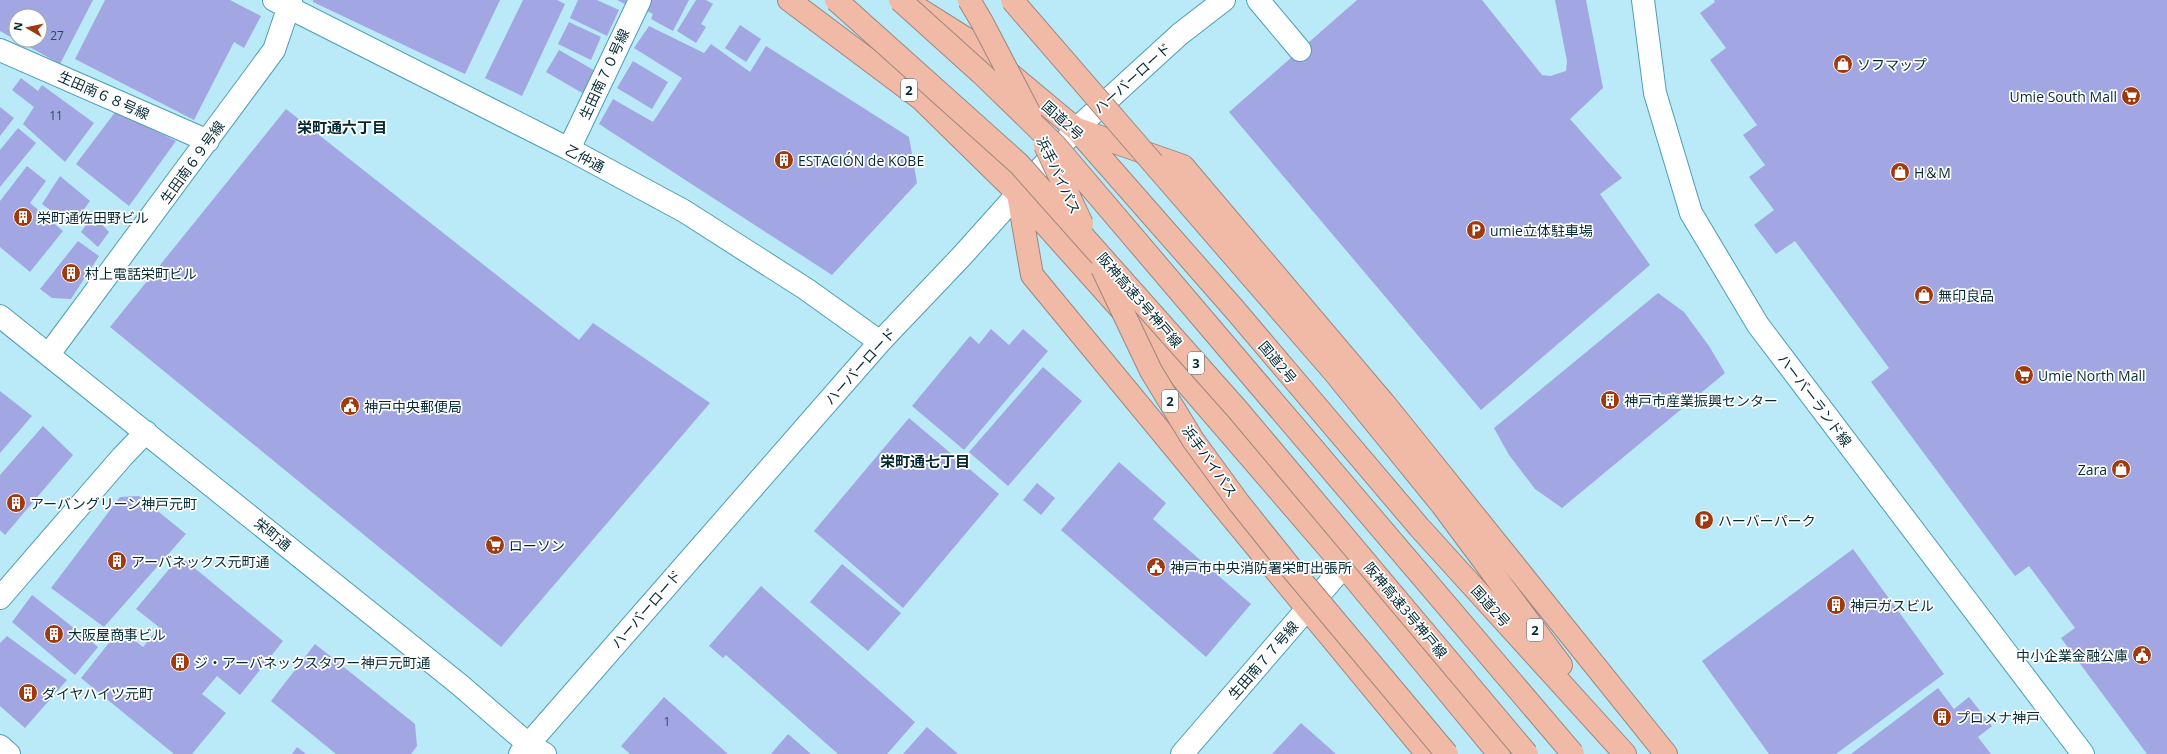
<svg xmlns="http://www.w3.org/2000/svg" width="2167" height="754" font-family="'Open Sans','Noto Sans JP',sans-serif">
	<rect width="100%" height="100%" fill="#bae9f8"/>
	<path fill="#a2a7e4" d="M0,0h93l-33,64 -43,-24h23v-24h-24v24l-16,-9z
		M105,0h125l31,16 -17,32 -10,-6 -40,78 -119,-61z
		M313,0h187l-35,74 -152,-72z
		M523,0h34l8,4 -43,92 -37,-18z
		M578,0h19l22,10 -12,26 -37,-18z
		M617,0h12l-2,5z
		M651,0h38l-16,31 -22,-12 2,-5 -8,-4z
		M696,0h10l7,4 -12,20 5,3 -10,16 -19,-12z
		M1357,0h125l60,75 8,1 16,-5 1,-10 -12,-61h31l17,88 -33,31 52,59 -22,16 50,71 -169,145 -252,-298z
		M1714,0h453v754h-20l-86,-116 14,-10 -46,-62 -14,10 -144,-194 18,-14 -94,-127 -19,13 -22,-29 20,-15 -25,-33 16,-12 -22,-30 14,-10 -47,-65 16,-12 -26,-35 15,-11z
		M569,22l32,15 -10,23 -33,-16z
		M740,25l21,14 -15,23 -21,-14z
		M649,26l55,27 7,-9 39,28 16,-26 143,91 8,46 -85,92 -233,-151 14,-25 40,23 29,-44 -48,-30z
		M559,50l38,22 -13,22 -38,-22z
		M633,61l35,21 -16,27 -35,-21z
		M21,78l17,13 4,-6 52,38 -29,39 -42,-38 11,-17 -22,-17z
		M0,107l14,11 -14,18z
		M286,109l293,231 14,-17 117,80 -209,244 -391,-320z
		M116,111l60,30 -47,65 -53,-42z
		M18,128l18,15 -36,44v-37z
		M27,166l19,15 -16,22 33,28 -33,41 -30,-25v-46z
		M60,176l30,25 -18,25 -30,-22z
		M93,215l16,17 -11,15 -17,-15z
		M78,241l21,15 -28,43 -19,-1 -12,-9z
		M1658,293l26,19 25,34 16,27 -163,135 -27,-19 -26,-34 -15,-27z
		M991,329l18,16 14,-16 25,22 -84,99 -52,-44 58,-70 9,8z
		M1043,367l39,34 -74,85 -39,-34z
		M0,391l32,25 -32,37z
		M909,418l90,76 -96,114 -89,-77z
		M43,426l30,29 -68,80 -5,-5v-55z
		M1119,462l47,41 -13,16 98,85 -45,53 -145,-127z
		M1037,483l18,15 -14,17 -18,-15z
		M139,496l47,38 -82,93 -53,-39 69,-91z
		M1853,549l91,125 -108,80h-67l-67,-93z
		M180,556l103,85 -43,54 -23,-19 -15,18 24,19 -34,41h-18l-93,-76 39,-49 23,18 16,-20 -23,-18z
		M842,564l59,49 -33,38 -58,-49z
		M761,586l154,136 -28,32h-49l-112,-99 -3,3 -14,-12z
		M32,595l66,52 -23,28 -63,-53z
		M7,636l60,44 -42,48 -25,-22v-63z
		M315,644l100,80 2,22 -6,8h-75l-65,-53z
		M1938,688l16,21 15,-12 23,29 -14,11 13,17h-140z
		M664,697l64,57h-98l-9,-8z
		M1301,723l35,31h-64z
		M927,727l31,27h-55z
		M788,734l23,20h-40z
		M297,747l9,7h-14z"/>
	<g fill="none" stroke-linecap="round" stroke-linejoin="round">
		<g stroke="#4b9eb6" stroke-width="24">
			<path id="minor" d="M274,0l295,149 115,62 122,78 74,53
				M1258,0l42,50
				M1643,0l12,93 36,120 67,112 325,429
				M0,50l208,91
				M569,149l71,-149
				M0,316l460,369 68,59 17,10
				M49,354l225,-304 17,-50
				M0,598l122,-141 24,-25
				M0,746l9,8
				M520,754l360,-412 80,-84 116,-129 104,-95 44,-34
				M1182,754l162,-188"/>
		</g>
		<g stroke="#9d877e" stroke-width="24">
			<path id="highway" d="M789,0l132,99 97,95 158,177 168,195 155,188
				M919,9l54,34 103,86 159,181 184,217 206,227
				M1077,129l106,37 201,237 282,351
				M1153,163l181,209 108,133 119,160
				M1018,194l14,81 395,479"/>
		</g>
		<use href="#minor" stroke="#fff" stroke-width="22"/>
		<use href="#highway" stroke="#f0baa7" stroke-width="22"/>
		<g stroke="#9d877e" stroke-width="24" stroke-linecap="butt">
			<path id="highway-bridge" d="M836,0l183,164 218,245 290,345
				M900,0l82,74 73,71 518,609
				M969,0l13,22 48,92
				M1012,0l141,163
				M1045,145l37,79
				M1102,268l49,103 42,69 46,63 52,65 156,186"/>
		</g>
		<use href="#highway-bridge" stroke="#f0baa7" stroke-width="22"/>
	</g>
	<defs>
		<g id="shop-disc" transform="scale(1)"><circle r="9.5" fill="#9f3a0f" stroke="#fff"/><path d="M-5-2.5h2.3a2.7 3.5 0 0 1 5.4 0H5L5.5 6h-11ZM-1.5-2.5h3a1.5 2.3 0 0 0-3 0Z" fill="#fff"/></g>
		<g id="supermarket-disc" transform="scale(1)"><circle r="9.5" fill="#9f3a0f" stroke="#fff"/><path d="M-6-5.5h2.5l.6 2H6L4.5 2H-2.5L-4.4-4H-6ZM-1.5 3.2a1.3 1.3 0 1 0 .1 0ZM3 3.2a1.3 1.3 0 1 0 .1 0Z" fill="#fff"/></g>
		<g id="building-disc" transform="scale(1)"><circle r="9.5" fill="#9f3a0f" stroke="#fff"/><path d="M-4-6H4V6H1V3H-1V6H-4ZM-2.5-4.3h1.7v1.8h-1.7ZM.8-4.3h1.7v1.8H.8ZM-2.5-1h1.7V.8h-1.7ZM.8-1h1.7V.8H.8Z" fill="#fff"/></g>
		<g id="parking-disc" transform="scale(1)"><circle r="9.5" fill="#9f3a0f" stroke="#fff"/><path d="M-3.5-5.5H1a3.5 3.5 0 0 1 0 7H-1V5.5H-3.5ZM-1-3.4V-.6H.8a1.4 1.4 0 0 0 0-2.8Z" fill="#fff"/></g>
		<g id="civic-disc" transform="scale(1)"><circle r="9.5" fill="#9f3a0f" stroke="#fff"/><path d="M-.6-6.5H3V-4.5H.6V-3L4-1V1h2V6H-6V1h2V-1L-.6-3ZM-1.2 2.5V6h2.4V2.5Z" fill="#fff"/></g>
	</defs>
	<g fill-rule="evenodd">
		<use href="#shop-disc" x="1843" y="64"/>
		<use href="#supermarket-disc" x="2131" y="96"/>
		<use href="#building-disc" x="784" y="160"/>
		<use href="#shop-disc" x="1900" y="172"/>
		<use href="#building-disc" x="23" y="217"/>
		<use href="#parking-disc" x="1476" y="230"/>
		<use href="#building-disc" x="71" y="273"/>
		<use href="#shop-disc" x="1924" y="295"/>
		<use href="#supermarket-disc" x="2024" y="375"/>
		<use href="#building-disc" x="1610" y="400"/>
		<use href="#civic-disc" x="350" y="406"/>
		<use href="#shop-disc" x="2121" y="469"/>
		<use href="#building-disc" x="16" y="503"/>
		<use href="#parking-disc" x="1704" y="520"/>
		<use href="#supermarket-disc" x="495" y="545"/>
		<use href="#building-disc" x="117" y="561"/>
		<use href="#civic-disc" x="1156" y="567"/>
		<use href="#building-disc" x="1836" y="605"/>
		<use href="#building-disc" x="54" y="634"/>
		<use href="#civic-disc" x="2142" y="655"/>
		<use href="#building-disc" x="180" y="662"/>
		<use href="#building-disc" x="28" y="693"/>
		<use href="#building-disc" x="1942" y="717"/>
	</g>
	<g text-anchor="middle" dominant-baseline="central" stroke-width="3.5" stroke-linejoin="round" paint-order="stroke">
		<g font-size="12" fill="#2c485f">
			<text x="57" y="35">27</text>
			<text x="56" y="115">11</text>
			<text x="667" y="721">1</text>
		</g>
		<g fill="#fff" stroke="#4f6970" stroke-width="1">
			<rect x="901" y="79" width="16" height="22" rx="3"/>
			<rect x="1188" y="352" width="16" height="22" rx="3"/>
			<rect x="1162" y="390" width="16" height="22" rx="3"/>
			<rect x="1527" y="619" width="16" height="22" rx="3"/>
		</g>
		<g font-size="13" font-weight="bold" fill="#042933">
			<text x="909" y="90">2</text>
			<text x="1196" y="363">3</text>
			<text x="1170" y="401">2</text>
			<text x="1535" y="630">2</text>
		</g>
		<g font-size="14" fill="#042933" stroke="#fff" text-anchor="start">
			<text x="1857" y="64">ソフマップ</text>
			<text x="2117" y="96" text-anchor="end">Umie South Mall</text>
			<text x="798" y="160">ESTACIÓN de KOBE</text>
			<text x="1914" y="172">H＆M</text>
			<text x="37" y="217">栄町通佐田野ビル</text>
			<text x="1490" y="230">umie立体駐車場</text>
			<text x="85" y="273">村上電話栄町ビル</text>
			<text x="1938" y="295">無印良品</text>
			<text x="2038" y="375">Umie North Mall</text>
			<text x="1624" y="400">神戸市産業振興センター</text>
			<text x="364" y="406">神戸中央郵便局</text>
			<text x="2107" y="469" text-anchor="end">Zara</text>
			<text x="30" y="503">アーバングリーン神戸元町</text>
			<text x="1718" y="520">ハーバーパーク</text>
			<text x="509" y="545">ローソン</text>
			<text x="131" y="561">アーバネックス元町通</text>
			<text x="1170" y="567">神戸市中央消防署栄町出張所</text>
			<text x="1850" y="605">神戸ガスビル</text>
			<text x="68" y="634">大阪屋商事ビル</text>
			<text x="2128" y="655" text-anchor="end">中小企業金融公庫</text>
			<text x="194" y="662">ジ・アーバネックスタワー神戸元町通</text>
			<text x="42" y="693">ダイヤハイツ元町</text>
			<text x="1956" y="717">プロメナ神戸</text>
		</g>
		<g font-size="14" fill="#042933" stroke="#fff">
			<text transform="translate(604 74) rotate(-65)">生田南７０号線</text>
			<text transform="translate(1132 78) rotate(-42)">ハーバーロード</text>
			<text transform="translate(104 95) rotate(24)">生田南６８号線</text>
			<text transform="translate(1063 120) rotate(42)">国道2号</text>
			<text transform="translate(585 158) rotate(28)">乙仲通</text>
			<text transform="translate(192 162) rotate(-54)">生田南６９号線</text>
			<text transform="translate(1059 175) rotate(65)">浜手バイパス</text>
			<text transform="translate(1140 300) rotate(49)">阪神高速3号神戸線</text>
			<text transform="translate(1278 362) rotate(50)">国道2号</text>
			<text transform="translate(860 366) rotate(-48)">ハーバーロード</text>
			<text transform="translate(1815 400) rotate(53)">ハーバーランド線</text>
			<text transform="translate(1210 461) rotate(55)">浜手バイパス</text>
			<text transform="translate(273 534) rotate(39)">栄町通</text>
			<text transform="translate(1491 606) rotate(48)">国道2号</text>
			<text transform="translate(646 609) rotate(-49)">ハーバーロード</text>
			<text transform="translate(1406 610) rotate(50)">阪神高速3号神戸線</text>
			<text transform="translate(1263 660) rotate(-49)">生田南７７号線</text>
		</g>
		<g font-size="15" font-weight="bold" fill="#042933" stroke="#fff">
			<text x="342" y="127">栄町通六丁目</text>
			<text x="925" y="461">栄町通七丁目</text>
		</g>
	</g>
	<g transform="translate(28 28) rotate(279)"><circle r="19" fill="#ffffff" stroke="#9ba9ad"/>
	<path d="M0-3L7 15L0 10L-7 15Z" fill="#9f3a0f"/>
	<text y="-6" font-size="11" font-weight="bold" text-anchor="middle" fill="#042933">N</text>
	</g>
</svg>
